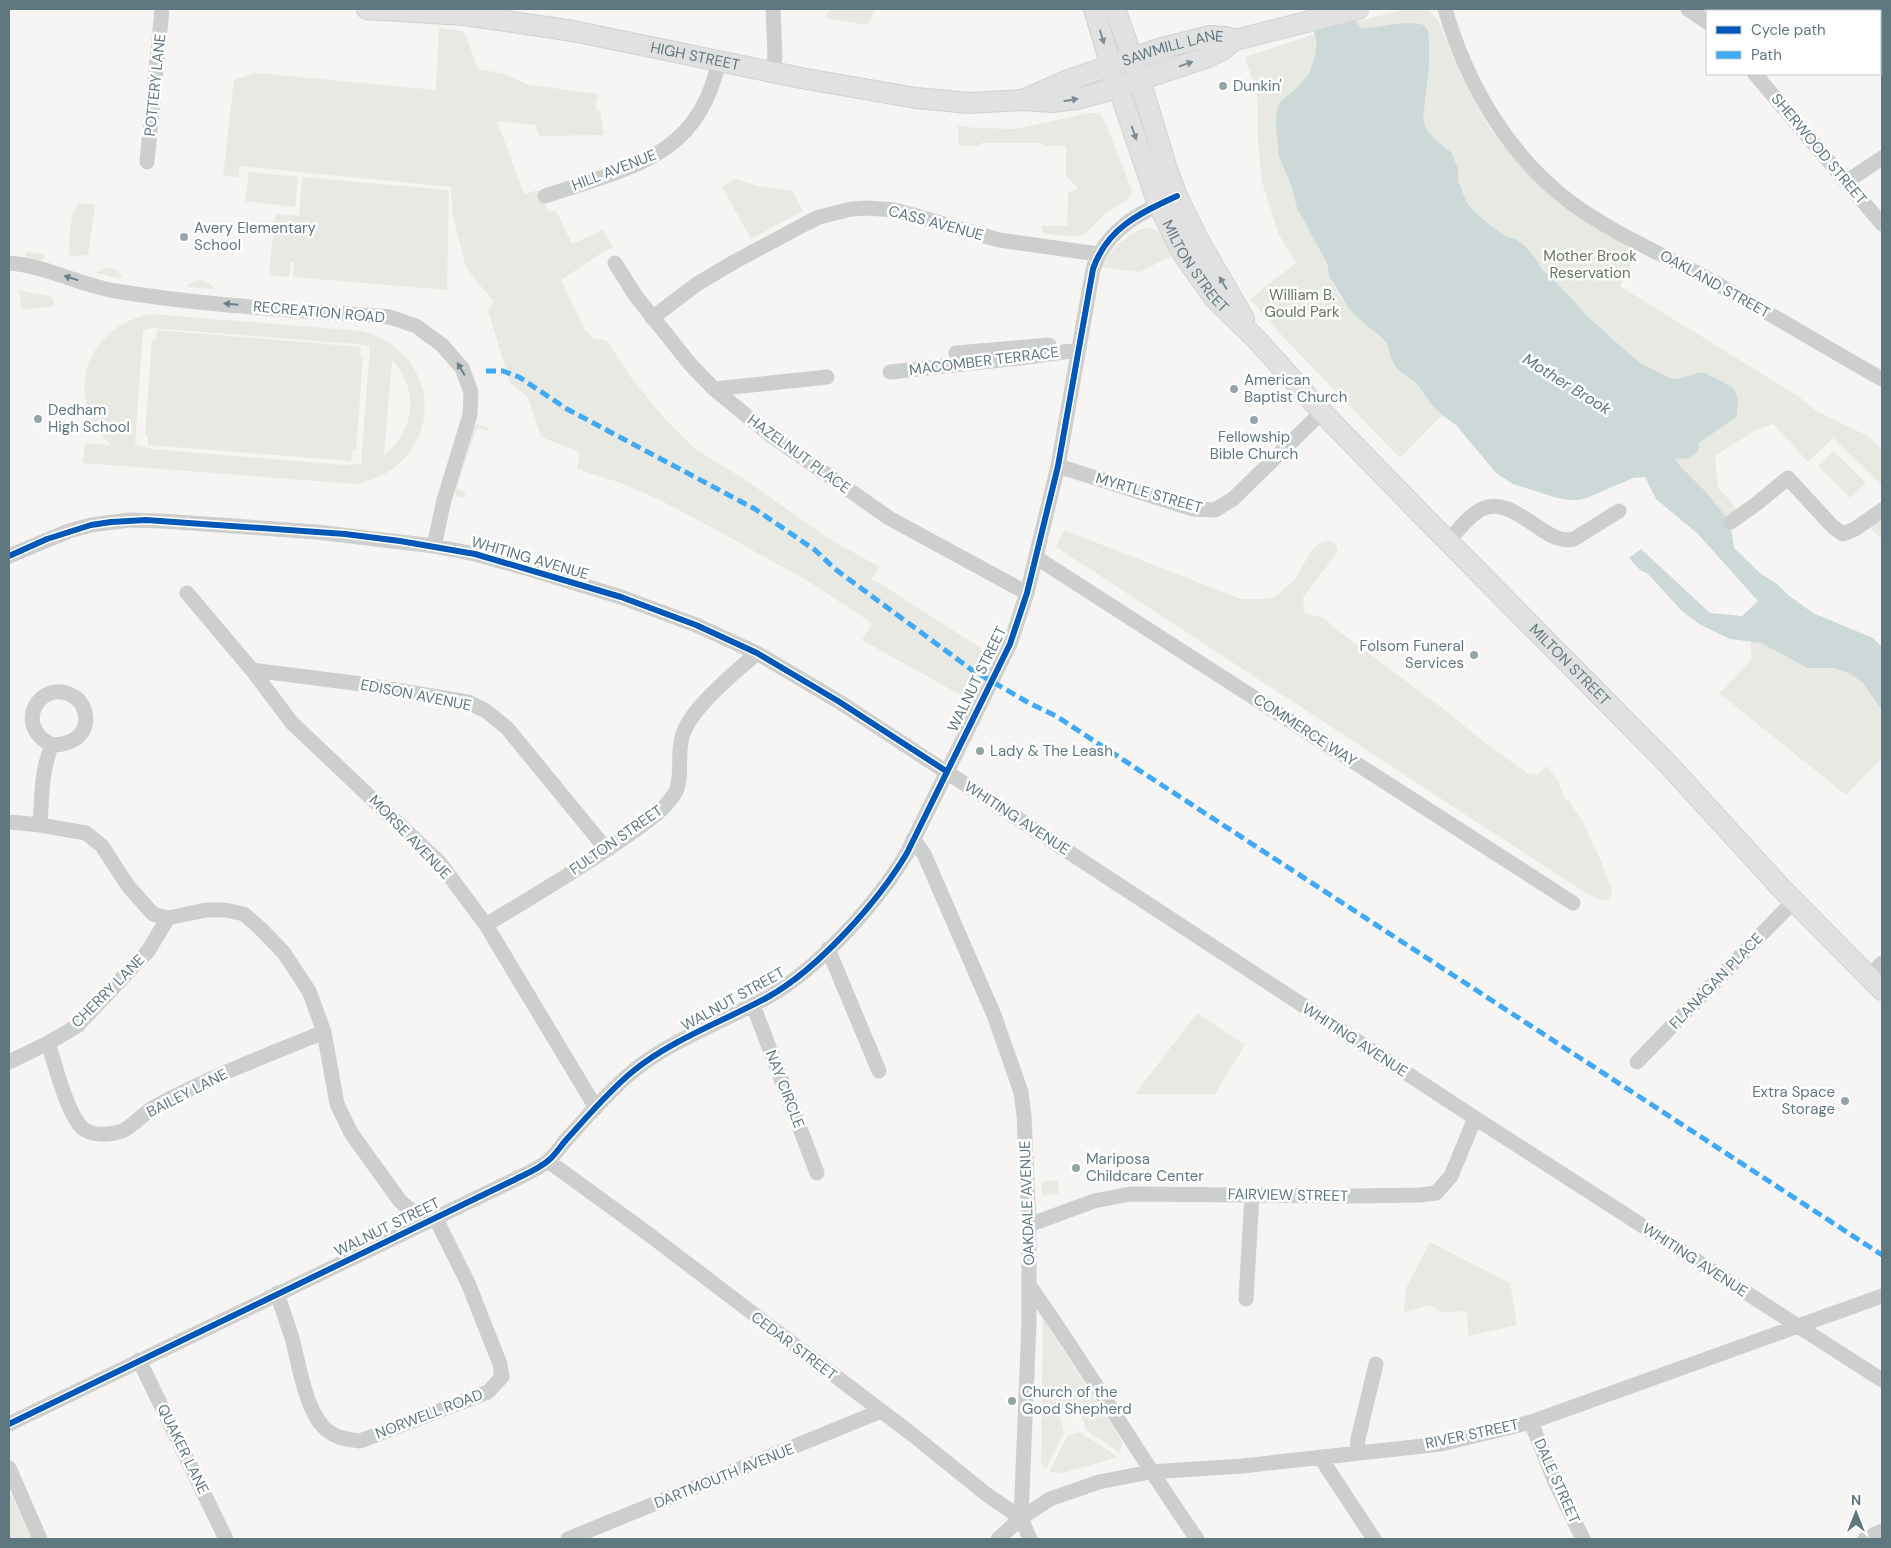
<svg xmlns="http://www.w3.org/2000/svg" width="1891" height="1548" font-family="'DM Sans',sans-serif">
	<rect width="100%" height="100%" fill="#f6f5f4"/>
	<path fill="#e7e9e2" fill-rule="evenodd" d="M830,9h46l-9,16 -42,-7z
		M1405,9h23l10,11 23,55 20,39 11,17 27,33 120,86 -19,36 178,110 18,15 52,25 14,13v37l-49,-48 -25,24 -35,-38 -19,7 -39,25 3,31 24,28 -12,7 -23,-29 -28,-27 -4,-8 22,-11c4,-11 29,-24 40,-31l1,-15 -2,-9 -5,-6 -26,-13h-8l-16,5 -9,1 -30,-15 -15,-12 -41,-37 -15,-17 -31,-30 -7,-13 -7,-8 -9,-7 -13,-5 -13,-9 -19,-17 -6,-8 -8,-21v-11l-6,-16 -19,-15 -6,-8 -4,-10 6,-53v-27l-1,-10 -4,-5c-22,-6 -41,3 -62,3l-6,-6z
		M439,28l25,3 14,38 27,5 24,11 70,9 -4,13 5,4 4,24 -65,1 -3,-11 -39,-4 27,73 14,-4 11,22 6,-3 17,35 31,-14 10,18 -13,6 -39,26 24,50 8,8 14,3 25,38 33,40 29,29 53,33 82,58 51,28 -9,13 8,3 111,71 -22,45 -106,-59 10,-16 -15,-11 -51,-33 -99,-55 -47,-25 -39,-17 -44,-14 3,-17 -39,-15 -13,-40 -18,-14 -22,-73 5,-9 -27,-33 -14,-56 -1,-25 -211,-21 -2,11 -15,-1 11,-96 22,-7 180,17z
		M1315,34v22l-6,18 -11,12 -10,8 -11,16v29l7,30 7,16 6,23 22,39 8,16 2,13 10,19 10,14 13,13 17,13 8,8 4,15 6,11 19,14 15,21 11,11 -42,43 -114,-118 -36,-41 46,-36 -17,-28 -17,-53 -4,-40 -1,-47 -12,-38z
		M1089,113h10l6,8 27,70 -2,6 -6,5 -18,11 -20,20 -7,3h-14l-23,-3v-7h25l1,-33 10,-5 -12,-12v-30h-23l-1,-3h-61v3h-22l-1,-20 18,2 40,1z
		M249,172l49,5 -3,30 -50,-6z
		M302,177l147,13 -2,100 -154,-13 1,-15h-3l-2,15 -20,-2 6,-61 24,2z
		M735,179l23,7 34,5 11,20 -52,28 -29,-52z
		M80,203l15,2 -7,50 -10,1 -9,-1c1,-14 -1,-44 11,-52z
		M1145,228c17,1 22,13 30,26l-35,18 -38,-5c8,-18 25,-33 43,-39z
		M27,252l16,2 2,3 -5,5 -14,-3 -1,-4z
		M105,268c8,0 16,3 18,11l-27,-6z
		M201,280l8,3 6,6 -29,-2 6,-5z
		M19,290l33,7 2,9 -32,4z
		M151,314l211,17c87,24 82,136 -6,153l-273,-21 2,-20 26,2c-8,-8 -16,-17 -20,-28 -21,-48 11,-94 60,-103zM151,328l205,16 14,2 -9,118 -17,1 -193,-16 -16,-5 8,-114zM392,360c27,29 24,70 -8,95z
		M157,330l204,17 -1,10h3l-7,94h-4l-1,10 -203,-16v-10l-3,-1 7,-94h4z
		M477,424l11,3 -1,4 -9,-3 -2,2 -19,56 2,4 6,2v5l-4,1 -5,-2 -2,-5 20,-65z
		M1834,451l32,32 -16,15 -32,-32z
		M1882,510v30l-17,-18z
		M1064,530l177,69h20l14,-2 20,-18 15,-26 9,-10 9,-2 6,1 4,7 -3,7 -32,41 1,16 20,5 13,12 108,80 34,28 48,35 11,2 8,-9 12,14 6,17 5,4 14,21 17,37 12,31 -1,6 -4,4 -11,-1 -29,-18 -511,-334z
		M1750,641l11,2 45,25h28l16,6 13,9 19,28v47l-36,37 -127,-102 33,-34z
		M1197,1013l48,32 -30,49h-80z
		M1058,1180l1,13 -16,3 -2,-14z
		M1430,1242l80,41 7,42 -49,11 -1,-25 -26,1 -11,-7 -26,7 2,-24z
		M1043,1319l77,119 2,6 -2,9 -34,-23 -6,-19 -20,4 4,19 -18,35 -5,-6z
		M1080,1432l38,25 -55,16 -14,-1 18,-36z
		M9,1490l23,49h-23z"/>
	<path fill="#cdd8d9" d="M1309,9h44l3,13 6,6c21,0 40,-9 62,-3l4,5 1,10v27l-6,53 4,10 6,8 19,15 6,16v11l8,21 6,8 19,17 13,9 13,5 9,7 7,8 8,13 30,30 15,17 41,37 15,12 30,15 9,-1 16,-5h8l26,13 5,6 2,9 -1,15 -38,27 -1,9 -9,6 -14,1 5,7 27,27 23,29 4,26 27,26 15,9 12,12 25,18 60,25 9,9v64l-19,-28 -13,-9 -16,-6h-27l-46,-25 -31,-4 -31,-15 -17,-13 -34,-37 -8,-4 -11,-12 12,-9 69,64 32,3 16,-15 -61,-68 -41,-34 -11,-22 -12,1 -46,20 -9,2h-9l-12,-2 -44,-14 -17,-11 -40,-48 -14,-10 -11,-11 -15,-21 -19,-14 -6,-11 -4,-15 -8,-8 -17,-13 -13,-13 -20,-33 -2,-13 -30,-55 -6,-23 -12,-28 -3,-33 1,-14 4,-9 17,-15 11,-12 6,-18 1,-15z"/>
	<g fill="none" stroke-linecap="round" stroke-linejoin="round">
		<g stroke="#d0d2d2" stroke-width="22">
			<g id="major">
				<path id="s1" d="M367,9l97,6 109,16 228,47 115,20 53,5 53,-3 31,2 23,-3 27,-7 105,-35 14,-7 13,-10 123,-31"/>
				<path id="s2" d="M1094,9l17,57 47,138 25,50 31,44 43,42 65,72 100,103 245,248 116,127 99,100"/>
				<path d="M1115,9l25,71 26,86 11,30 22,45 45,78"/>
				<path id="s3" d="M1022,100l44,-19 96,-33 48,-12 16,1 9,3"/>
			</g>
		</g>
		<path stroke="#cdcfcf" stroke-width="15" d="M1445,9c22,75 62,145 125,193 43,32 95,53 142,79 57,32 113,66 170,98
			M1688,9l19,13
			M1789,11l3,-2
			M773,71l2,-14 -2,-48
			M1755,74l127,150
			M147,162l15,-153
			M1846,182l36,-24
			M545,196c82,-28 155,-37 174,-137
			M9,263c37,3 71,22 107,28 90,15 182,19 274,26l26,9 26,19 20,23 9,24 -1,23 -26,85 -10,46
			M615,263l20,32 55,69 24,25 55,45 120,84 138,75
			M652,318l45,-34 37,-22 69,-37 16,-8 32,-8 15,-1 29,2 104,30 99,14
			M956,353l93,-8
			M890,372l130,-14 58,-8
			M714,389l113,-12
			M1058,466l135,43 22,1 18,-11 89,-87
			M1731,522l24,-17 33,-27 45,49 10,7 12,-5 27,-19
			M1448,541c10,-10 21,-26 34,-32 33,-15 63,38 92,30l45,-28
			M9,556l60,-25 22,-6 38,-5 34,1 154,11 117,14 41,8 54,15 92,28 75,28 61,28 81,48 637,417 407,262
			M1037,558l536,345
			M187,593l65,77 40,53 148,140 46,62 110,183
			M252,670l102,13 114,19 18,9 21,17 100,122
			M9,822l31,3 46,8 16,13 26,40 25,28 15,4 38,-8h19l19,4 17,15 23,24 25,38 15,41 13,72 14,29 49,68 13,11 6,13
			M40,825c2,-28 1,-55 12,-80 -40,-19 -12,-66 19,-50 7,3 12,10 14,17 5,23 -14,33 -33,33
			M913,839l11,15 70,161 27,77 3,24 5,109v98l-8,195
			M486,925c47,-29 96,-57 141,-89 18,-13 36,-24 48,-43 8,-14 2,-39 7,-56 7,-28 53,-64 75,-84
			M828,949l51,122
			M1869,977l13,-14
			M753,1005l64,168
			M48,1043c7,20 20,76 37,87 11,6 26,5 37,1 12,-5 22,-19 34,-25 54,-29 111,-51 168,-74
			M9,1062l39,-19 29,-17 71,-75 20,-33
			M1637,1062l157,-161
			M548,1161l99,72 266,202 73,59 35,24 9,21
			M1029,1225l65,-24 36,-7 223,2 67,-1 16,-2 15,-17 24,-58
			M1029,1285c59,83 110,171 168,254
			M277,1293c5,15 10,30 15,45 7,26 14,77 36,93 10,8 20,8 32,10l128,-49 14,-15 -2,-13 -32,-81 -33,-66
			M1246,1299l6,-105
			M139,1360l87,179
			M1531,1422l24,60 28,57
			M9,1424l507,-245c10,-5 24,-11 33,-19 6,-5 11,-13 17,-20 21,-23 42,-48 66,-68 39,-32 92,-51 136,-75 50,-28 110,-95 139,-144l103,-209 17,-51 31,-127 35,-197c14,-41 47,-56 84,-73
			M1357,1452l1,-13 18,-75
			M1320,1457l54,82
			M9,1468l31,71
			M568,1539l313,-128
			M998,1539l23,-21 29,-19 49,-17 51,-10 92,-6 199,-22 90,-22 351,-126
			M1865,1539l17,-8"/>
		<use href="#major" stroke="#e1e1e2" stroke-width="20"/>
		<path stroke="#3fa9f5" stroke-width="5" stroke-dasharray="10 5" stroke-linecap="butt" d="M486,371h17l16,6 48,32 188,100 60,41 20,19 137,101 57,33 27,13 826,539"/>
		<g stroke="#fff" stroke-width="9">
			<path id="cycleway" d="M9,556l38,-17 44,-14 20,-3 35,-2 199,14 55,7 75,13 146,43 75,28 61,28 81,48 108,70
				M9,1424l507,-245c10,-5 24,-11 33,-19 6,-5 11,-13 17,-20 21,-23 42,-48 66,-68 39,-32 92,-51 136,-75 50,-28 110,-95 139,-144l103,-209 17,-51 31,-127 35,-197c14,-41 47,-56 84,-73"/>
		</g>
		<use href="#cycleway" stroke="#0057b8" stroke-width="6"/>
	</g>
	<defs><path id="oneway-solid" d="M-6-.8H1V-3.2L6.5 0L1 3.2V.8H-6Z" transform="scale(1.25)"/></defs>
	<g fill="#798d94">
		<use href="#oneway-solid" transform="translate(1102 37) rotate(73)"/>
		<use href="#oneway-solid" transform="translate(1186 64) rotate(-19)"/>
		<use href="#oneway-solid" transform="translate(1071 100) rotate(-10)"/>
		<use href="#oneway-solid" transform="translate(1134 133) rotate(71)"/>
		<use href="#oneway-solid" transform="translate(1223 283) rotate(-121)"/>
	</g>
	<g fill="#6a8188">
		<use href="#oneway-solid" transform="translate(71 278) rotate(-163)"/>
		<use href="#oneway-solid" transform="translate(231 304) rotate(-175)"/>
		<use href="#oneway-solid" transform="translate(461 369) rotate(-121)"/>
	</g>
	<g fill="#94a4a9" stroke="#fff" stroke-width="2">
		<circle cx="1223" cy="86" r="5"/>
		<circle cx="184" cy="237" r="5"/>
		<circle cx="1234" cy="389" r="5"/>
		<circle cx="38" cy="419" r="5"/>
		<circle cx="1254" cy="420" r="5"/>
		<circle cx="1474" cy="655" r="5"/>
		<circle cx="980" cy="751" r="5"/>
		<circle cx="1845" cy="1101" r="5"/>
		<circle cx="1076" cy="1168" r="5"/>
		<circle cx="1012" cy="1401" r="5"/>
	</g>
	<g text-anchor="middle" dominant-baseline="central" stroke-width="5" stroke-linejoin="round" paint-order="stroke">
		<g font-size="15" fill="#5f7880" stroke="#fff">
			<text stroke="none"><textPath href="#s3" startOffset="160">SAWMILL LANE</textPath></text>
			<text stroke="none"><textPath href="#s1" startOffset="332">HIGH STREET</textPath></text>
			<text transform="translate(155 85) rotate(-84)">POTTERY LANE</text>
			<text transform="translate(1819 149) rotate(50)">SHERWOOD STREET</text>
			<text transform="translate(614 170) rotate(-21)">HILL AVENUE</text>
			<text transform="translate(936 223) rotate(15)">CASS AVENUE</text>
			<text stroke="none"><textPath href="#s2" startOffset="278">MILTON STREET</textPath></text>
			<text transform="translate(1715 284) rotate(29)">OAKLAND STREET</text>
			<text transform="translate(319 312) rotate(5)">RECREATION ROAD</text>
			<text transform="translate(984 361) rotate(-7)">MACOMBER TERRACE</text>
			<text transform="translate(799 454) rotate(36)">HAZELNUT PLACE</text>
			<text transform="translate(1149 493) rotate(16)">MYRTLE STREET</text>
			<text transform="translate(530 558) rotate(16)">WHITING AVENUE</text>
			<text stroke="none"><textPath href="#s2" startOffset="826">MILTON STREET</textPath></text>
			<text transform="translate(977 679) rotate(-64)">WALNUT STREET</text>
			<text transform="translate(416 695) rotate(11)">EDISON AVENUE</text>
			<text transform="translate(1305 730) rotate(33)">COMMERCE WAY</text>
			<text transform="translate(1017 818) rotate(33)">WHITING AVENUE</text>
			<text transform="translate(410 837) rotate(46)">MORSE AVENUE</text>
			<text transform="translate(616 840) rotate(-35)">FULTON STREET</text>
			<text transform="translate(1716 981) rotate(-46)">FLANAGAN PLACE</text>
			<text transform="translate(108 991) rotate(-45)">CHERRY LANE</text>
			<text transform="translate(733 999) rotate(-29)">WALNUT STREET</text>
			<text transform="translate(1355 1040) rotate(33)">WHITING AVENUE</text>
			<text transform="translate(785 1089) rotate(69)">NAY CIRCLE</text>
			<text transform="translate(187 1093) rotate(-27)">BAILEY LANE</text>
			<text transform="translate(1288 1195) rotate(1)">FAIRVIEW STREET</text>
			<text transform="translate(1027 1203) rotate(-92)">OAKDALE AVENUE</text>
			<text transform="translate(387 1227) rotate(-26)">WALNUT STREET</text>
			<text transform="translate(1695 1260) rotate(33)">WHITING AVENUE</text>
			<text transform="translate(794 1346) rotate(37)">CEDAR STREET</text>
			<text transform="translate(429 1414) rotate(-21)">NORWELL ROAD</text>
			<text transform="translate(1472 1434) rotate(-12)">RIVER STREET</text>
			<text transform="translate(183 1449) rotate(64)">QUAKER LANE</text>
			<text transform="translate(724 1476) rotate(-22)">DARTMOUTH AVENUE</text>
			<text transform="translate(1557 1481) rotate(66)">DALE STREET</text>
		</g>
		<g font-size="15" fill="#5f7880" stroke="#fff" text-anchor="start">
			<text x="1233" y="86">Dunkin'</text>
			<text x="194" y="228">Avery Elementary<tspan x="194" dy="17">School</tspan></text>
			<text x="1244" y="380">American<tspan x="1244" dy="17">Baptist Church</tspan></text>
			<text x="48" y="410">Dedham<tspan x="48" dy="17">High School</tspan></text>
			<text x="1254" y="437" text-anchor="middle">Fellowship<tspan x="1254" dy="17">Bible Church</tspan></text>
			<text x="1464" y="646" text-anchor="end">Folsom Funeral<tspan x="1464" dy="17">Services</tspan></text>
			<text x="990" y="751">Lady &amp; The Leash</text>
			<text x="1835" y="1092" text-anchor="end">Extra Space<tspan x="1835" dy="17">Storage</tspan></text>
			<text x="1086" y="1159">Mariposa<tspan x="1086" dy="17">Childcare Center</tspan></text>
			<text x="1022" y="1392">Church of the<tspan x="1022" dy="17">Good Shepherd</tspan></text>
		</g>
		<g font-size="15" fill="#68785e" stroke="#fff">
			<text x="1590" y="256">Mother Brook<tspan x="1590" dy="17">Reservation</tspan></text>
			<text x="1302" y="295">William B.<tspan x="1302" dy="17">Gould Park</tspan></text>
		</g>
		<g font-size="16" font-style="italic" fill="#5a787c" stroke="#fff">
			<text transform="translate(1567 384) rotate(32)">Mother Brook</text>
		</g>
	</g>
	<rect width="1891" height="1548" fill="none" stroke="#5f7880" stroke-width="20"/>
	<rect x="1706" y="10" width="175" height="65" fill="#ffffff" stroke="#bfc9cc"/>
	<rect x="1716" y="26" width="25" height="8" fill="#0057b8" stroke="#bfc9cc"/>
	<text x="1751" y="35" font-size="15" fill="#5f7880">Cycle path</text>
	<rect x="1716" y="51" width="25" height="8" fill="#3fa9f5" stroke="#bfc9cc"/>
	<text x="1751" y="60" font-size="15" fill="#5f7880">Path</text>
	<g transform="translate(1856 1513)" stroke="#ffffff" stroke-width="4" paint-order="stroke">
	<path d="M0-4L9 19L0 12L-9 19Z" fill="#5f7880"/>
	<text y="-8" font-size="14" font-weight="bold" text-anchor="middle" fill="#5f7880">N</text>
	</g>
</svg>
